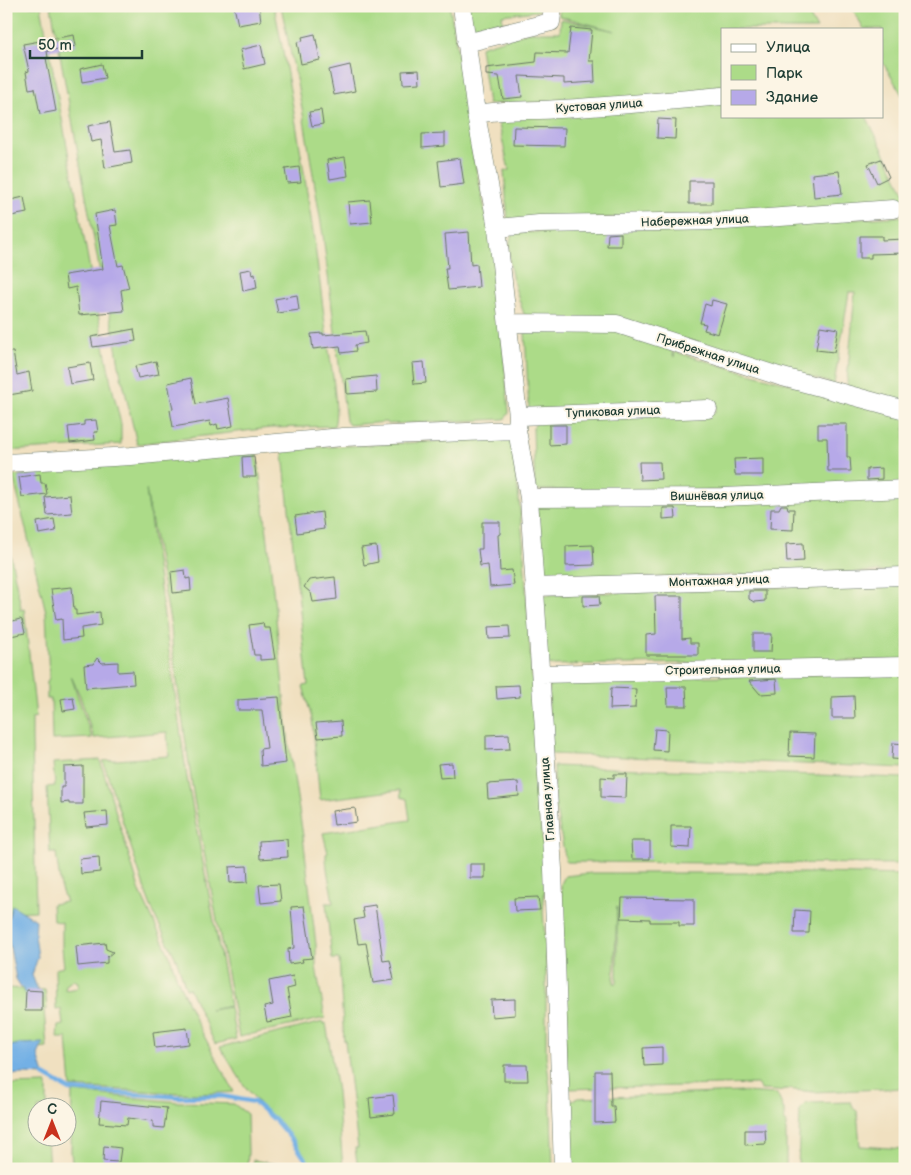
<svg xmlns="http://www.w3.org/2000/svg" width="911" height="1175" font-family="'Balsamiq Sans',sans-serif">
	<rect width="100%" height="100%" fill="#fcf5e5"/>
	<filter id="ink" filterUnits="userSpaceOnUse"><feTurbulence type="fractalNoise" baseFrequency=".02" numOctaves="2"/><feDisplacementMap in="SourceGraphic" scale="10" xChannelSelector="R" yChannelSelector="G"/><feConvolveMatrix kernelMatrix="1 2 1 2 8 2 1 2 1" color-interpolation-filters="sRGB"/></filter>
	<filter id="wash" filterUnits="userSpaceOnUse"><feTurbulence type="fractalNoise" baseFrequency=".0096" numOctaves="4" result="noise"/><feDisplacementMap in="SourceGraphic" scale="20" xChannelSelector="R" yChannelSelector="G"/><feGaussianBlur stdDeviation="1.12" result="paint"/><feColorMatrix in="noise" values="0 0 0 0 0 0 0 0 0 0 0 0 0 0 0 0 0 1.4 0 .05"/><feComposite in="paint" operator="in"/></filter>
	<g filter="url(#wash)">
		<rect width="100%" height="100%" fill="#f0e0c0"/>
		<path fill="#acdb88" stroke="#668c5e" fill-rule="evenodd" d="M6,6h35l70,377 10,41v20l-115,7z
			M51,6h223c22,109 39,216 52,326 3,21 14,77 8,94l-64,2 -133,16 -14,-62h-1l-10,-58 -13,-57z
			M281,6h170l-1,2 24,140 -2,1v1l23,106 14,157 -4,6 -117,5 -1,-2 -38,3 -3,-4 -23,-186 -21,-127z
			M466,6h77l-6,5 -35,4 1,7 -33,11z
			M559,6h245l13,23h-95v61l-79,9 -155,5 -8,-57 48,-15h32l1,-13 54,12 -56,-15z
			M851,6h54v94l-23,-39v-32h-18z
			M722,101v15h144l39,78v3l-5,6 -92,8 -300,10 -4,-50 5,-1 -12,-54z
			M905,216v188l-57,-15 -1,-8 8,-89h-6l-15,92 -208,-62 -100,-6 -2,-2c-9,-26 -20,-54 -12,-81l333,-13z
			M612,328l24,6 36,17 2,6 1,-5 59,17 171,45v71l-184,6 -186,-1 -2,-62 4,-7 178,-8 1,-7h-45l-142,4 -4,-78z
			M505,438l8,2 10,101 15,233v28l7,58v25l-2,27 3,40v104l4,31 3,82h-195l-3,-21h3l-13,-107h-1l-5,-82h-7l-6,-56h7c-2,-17 -7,-31 -7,-49l2,-1 -5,-20 87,-13 -3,-21 -6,-2 -1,-7 -80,10 -8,-81 -9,-33 5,-1 -25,-231 3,-5z
			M257,453l11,88 21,204 14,91 13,109v22l9,51 -86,19 -45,-238 -21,-146 -2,-27 -25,-136 41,288 43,228 -20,4 20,-3 6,32 -21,5 -26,-56 -3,1 -9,-28 -23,-47 -8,-21 -43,-132 66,-5 -2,-24 -73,6 -14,-42 -9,-20 21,62 -40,2 -1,-41h-4v-17l2,-4 -3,-66 -33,-136 127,-15z
			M905,494v77l-358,9 -4,-3 -2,-34 -5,-38z
			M6,533l15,74 -1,3 4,-1 12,108 -4,1v19l4,174 -30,1z
			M905,583v77l-353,5 -7,-1 -3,-69z
			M905,673v95l-354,-14 -3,-33 2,-42z
			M100,760l40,132 30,65 7,22 19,42 38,71 -37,2 -126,-7 -4,-49h-10l1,-12 5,-1 -2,-16 -5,1 -1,-41 9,-2 -2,-20v-25l-9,-1 -1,-17 14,-2 -5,-13 -5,-36h-6l-3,-66 8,-1 -2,-23zM73,980l5,2v6l-13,2 1,-5z
			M554,766l351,12v86l-339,-2 -11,-58z
			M592,873h226l87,2v213l-91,4 -28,-3 -9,2 -16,-1 -4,-6 -191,5 -5,-205 4,-8zM617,907v76h-3z
			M6,988l39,2 2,19h-3l3,39 -41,5z
			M323,1022v2l3,-1 11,69 6,77h-32l-31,-46 -15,-12 -21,-26 -24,-38z
			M47,1084v23l-9,1v30h9l2,31h-43v-84z
			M72,1092l106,10 56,2 13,10 1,38 -1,17h-174l-2,-16z
			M744,1092l33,2 7,16v12h2v47h-216l-4,-67 12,-4z
			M851,1102l3,7 3,2 3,35 45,3v20h-107l2,-60 5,-5 6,-1z
			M253,1160l34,6v3h-35z"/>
		<path fill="#73b0e5" stroke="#49768c" d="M12,905l24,15 -1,15 3,22 -6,18 7,18 -13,2 -10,-16 -10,-52z
			M43,1043l-5,12 6,20 -21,-1 -17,1v-28l13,-3z"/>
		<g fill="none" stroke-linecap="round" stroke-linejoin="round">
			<path stroke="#73b0e5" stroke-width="4.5" d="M44,1075l26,15 109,7 43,-1 32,6 21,18 18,21 19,28"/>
		</g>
		<g id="blocks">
			<path fill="#b6a9e8" d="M234,6h25l2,15 -23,4z
				M571,28l21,2 -3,31h5l1,21 -31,2v-6l-45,-2 3,21 -19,2 -4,-23 -13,-1v-7l50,-6 1,-10 31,1z
				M315,34l5,26 -19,4 -4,-22 6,-1 -1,-4z
				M74,35l2,11 -29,5 1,7h-2l10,53 -16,3 -5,-26 -6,1 -3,-17 3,-1 -6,-27z
				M261,45l4,19 -21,5 -4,-19z
				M102,64l3,14 -23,4 -2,-13z
				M350,65l5,26 -21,4 -5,-25z
				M419,70l1,13 -17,1 -1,-13z
				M321,110l2,14 -11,2 -3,-14z
				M658,119l18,1 -1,19 -18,-1z
				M110,122l5,30 15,-2 2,13 -27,5 -4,-28 -10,2 -3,-16z
				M514,127l51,1 -1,18 -51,-1z
				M445,133v13l-23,2v-14z
				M345,157l3,19 -18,3 -3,-19z
				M460,158l4,26 -23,3 -3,-26z
				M881,159l8,18 -12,6 -9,-19z
				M299,167l2,15 -14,1 -2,-14z
				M839,171l3,23 -28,3 -2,-23z
				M689,181h23v23h-23z
				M24,197l3,16 -21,4v-16z
				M370,200l2,22 -22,2 -2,-22z
				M115,210l2,15 -7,1 8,40 5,-1 6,23 -8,2 3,21 -45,4 -3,-28 -9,2 -2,-14 38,-6 -8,-55z
				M469,232l2,33 6,-1 2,23 -31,3 -3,-22h3l-3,-34z
				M621,233v13h-14l1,-12z
				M860,236h22v4l23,-1v14l-34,1v4h-11z
				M251,269l1,6 3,-1 2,14 -14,3 -3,-20z
				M297,295l2,15 -21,3 -3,-14z
				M712,300l15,4 -9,30 -14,-4 2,-6 -6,-1 5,-19 6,2z
				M820,326l18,3 -4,23 -18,-2z
				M134,329l2,12 -43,6 -2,-10z
				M365,331l2,12 -12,2 1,6 -15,2 -1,-7 -27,3 -2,-15 12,-1v2z
				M6,352h7l4,23 12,-3 3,19 -23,4 -3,-12z
				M156,361l3,13 -21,4 -3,-12z
				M424,362l2,21 -12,1 -2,-21z
				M90,363l3,17 -23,4 -3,-17z
				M376,376l1,16 -30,2 -1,-15z
				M191,378l5,26 32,-6 5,28 -15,3 -1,-5 -6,2 -1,-5 -37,6 -3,-17 3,-1 -5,-26z
				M96,420l2,12h-4l1,8 -25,3 -2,-16 16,-2v-4z
				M818,424h29v33h3l1,14h-23l-1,-33h-9z
				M549,425h17v19l-17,1z
				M254,456l2,21h-13l-1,-20z
				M763,458v17h-28l-1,-16z
				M639,462h21l1,17 -21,1z
				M882,468v11l-15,1v-11z
				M40,474l1,9h4l2,11 -25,3 -3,-20z
				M70,495l2,18 -25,2 -2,-18z
				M781,505h6l1,4h6l-1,21 -23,-1 1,-20h8z
				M663,508h12l1,10 -13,1z
				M322,512l2,17 -27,4 -2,-17z
				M54,519l2,12 -17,3 -2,-12z
				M482,522h18v12l-2,1 2,36 12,-1 2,15 -24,2 -2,-22 -8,1 -2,-17h4z
				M803,543l1,18 -17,1 -1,-18z
				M593,545l1,20 -28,1v-20z
				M376,546l2,16 -14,3 -3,-17z
				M185,570l1,9 4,-1 1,13 -18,2 -2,-21z
				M335,577l2,22 -24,3 -2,-9 -7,-6 5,-7z
				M72,587l2,23h2v5l24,-3 1,13 -20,3 1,10 -19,2 -1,-21 -6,1 -5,-31z
				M749,591h16v10l-11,1 -5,-3z
				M583,596h16l1,9 -17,1z
				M655,596h27v43l8,-1v5h8v12h-52v-20l10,-1z
				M20,619l2,1 3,13 -19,4v-14z
				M263,623l1,5h6l5,31 -15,1v-5h-6l-5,-30z
				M509,626l1,12 -21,1 -1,-12z
				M753,634h19l-1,18h-18z
				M97,658l5,5 16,-1v10l15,-1 1,13 -48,4 -2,-23 9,-1z
				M776,679l1,14 -17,1 -11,-13z
				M519,685l1,12 -23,2 -1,-13z
				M667,687h19l1,19h-19z
				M611,688l25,1 -1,19 -25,1z
				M854,696l1,22h-23v-21z
				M73,697l2,12 -12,2 -2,-12z
				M279,697l7,66 -25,3 -1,-17 7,-1 -5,-38h-24v-10z
				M341,721l1,15 -24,2 -2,-15z
				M655,729l13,1 -1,21 -14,-1z
				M790,733l25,1 -1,23 -25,-1z
				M509,734l1,15 -24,1v-15z
				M893,743l12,1v16l-13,-1z
				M452,763l1,14 -13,1 -2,-14z
				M83,766v38h-14v-2l-8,1v-16h3v-20z
				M614,774h13l-1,24 -25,-1v-20l13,1z
				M518,782l1,14 -31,3 -1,-15z
				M355,808l2,14 -23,3 -2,-14z
				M107,811l1,14 -22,2 -2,-14z
				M671,826h20l-1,22 -19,-1z
				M287,839l1,18 -28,2 -1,-18z
				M631,841h19v18h-18z
				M99,857l1,15 -19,2 -1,-15z
				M470,864h15v14h-15z
				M247,866l1,16 -18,1 -1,-16z
				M279,884l2,17 -20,2 -2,-18z
				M538,897l2,13 -25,1 -1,-13z
				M622,898l72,1v27h-15v-4h-29v-3l-29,-1z
				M375,905l8,56 7,-1 4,20 -21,3 -7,-40 -8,1 -4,-24 10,-2 -2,-11z
				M304,906l8,52 -10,1 1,3 -14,2 -1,-15 6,-1 -3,-41z
				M795,910l15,1 -1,22h-15z
				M105,943l1,6 7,3 -6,5v6l-29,3 -2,-20z
				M293,976l2,11 -8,2 5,28 -25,5 -3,-15 9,-2 -4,-24z
				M26,990l16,1v20h-17z
				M515,999v16l-23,2 -1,-17z
				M187,1028l2,16 -34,4 -2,-16z
				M662,1047v18l-18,1 -1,-18z
				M504,1065h23l1,16h-24z
				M595,1071h15l1,35h3l1,16 -20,1z
				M393,1095l2,19 -24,3 -2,-19z
				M101,1101l66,7 -3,20 -11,-1v-6l-25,-3 -1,7 -28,-2z
				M745,1130h20l1,14 -21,1z
				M104,1146l17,2 -2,14 -16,-1z"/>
		</g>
	</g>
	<g filter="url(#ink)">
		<use href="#blocks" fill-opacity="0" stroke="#687665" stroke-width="1"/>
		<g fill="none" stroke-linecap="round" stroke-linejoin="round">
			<g stroke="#687665" stroke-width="19">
				<path id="minor" d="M462,6l14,108 21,114 21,188 -1,14 12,68 24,371 10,300
					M466,43l85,-21 2,-16
					M476,114c28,-5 56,-3 84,-5 54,-3 108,-8 162,-13
					M497,228l42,-4 185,-3 169,-12
					M508,323l109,1 162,52 126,34
					M518,416l190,-7
					M6,463l125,-7 212,-19 174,-7
					M529,498l194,-1 182,-8
					M534,587l371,-11
					M541,674l364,-8"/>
			</g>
			<use href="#minor" stroke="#fff" stroke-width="18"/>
		</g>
	</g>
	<g text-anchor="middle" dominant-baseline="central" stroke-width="4" stroke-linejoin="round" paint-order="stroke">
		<g font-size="12" fill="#1f3d34" stroke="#fcf5e5">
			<text transform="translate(599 106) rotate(-4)">Кустовая улица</text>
			<text transform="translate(695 221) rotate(-2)">Набережная улица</text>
			<text transform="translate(708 354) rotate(18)">Прибрежная улица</text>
			<text transform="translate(613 412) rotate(-2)">Тупиковая улица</text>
			<text transform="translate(717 496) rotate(-1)">Вишнёвая улица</text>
			<text transform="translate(719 581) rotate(-2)">Монтажная улица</text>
			<text transform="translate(723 670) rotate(-1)">Строительная улица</text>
			<text transform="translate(548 799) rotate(-94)">Главная улица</text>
		</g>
	</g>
	<rect width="911" height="1175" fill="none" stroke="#fcf5e5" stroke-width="25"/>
	<rect x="721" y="28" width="162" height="90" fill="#fcf5e5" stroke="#a4ab9e"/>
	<rect x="731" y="44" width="25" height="8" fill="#ffffff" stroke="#a4ab9e"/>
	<text x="766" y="52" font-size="15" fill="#1f3d34">Улица</text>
	<rect x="731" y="65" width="25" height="15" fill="#acdb88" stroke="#a4ab9e"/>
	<text x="766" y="78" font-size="15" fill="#1f3d34">Парк</text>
	<rect x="731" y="90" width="25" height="15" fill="#b6a9e8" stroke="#a4ab9e"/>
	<text x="766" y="102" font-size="15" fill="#1f3d34">Здание</text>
	<g transform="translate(52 1122)"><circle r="24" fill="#fcf5e5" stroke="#a4ab9e"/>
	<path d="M0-4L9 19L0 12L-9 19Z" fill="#c8321e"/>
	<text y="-8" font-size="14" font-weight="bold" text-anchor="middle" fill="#1f3d34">С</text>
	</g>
	<path d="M30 50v8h112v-8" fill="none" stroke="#1f3d34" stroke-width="2.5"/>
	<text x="38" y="50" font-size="15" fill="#1f3d34" stroke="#fcf5e5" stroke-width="4" paint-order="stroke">50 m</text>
</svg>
